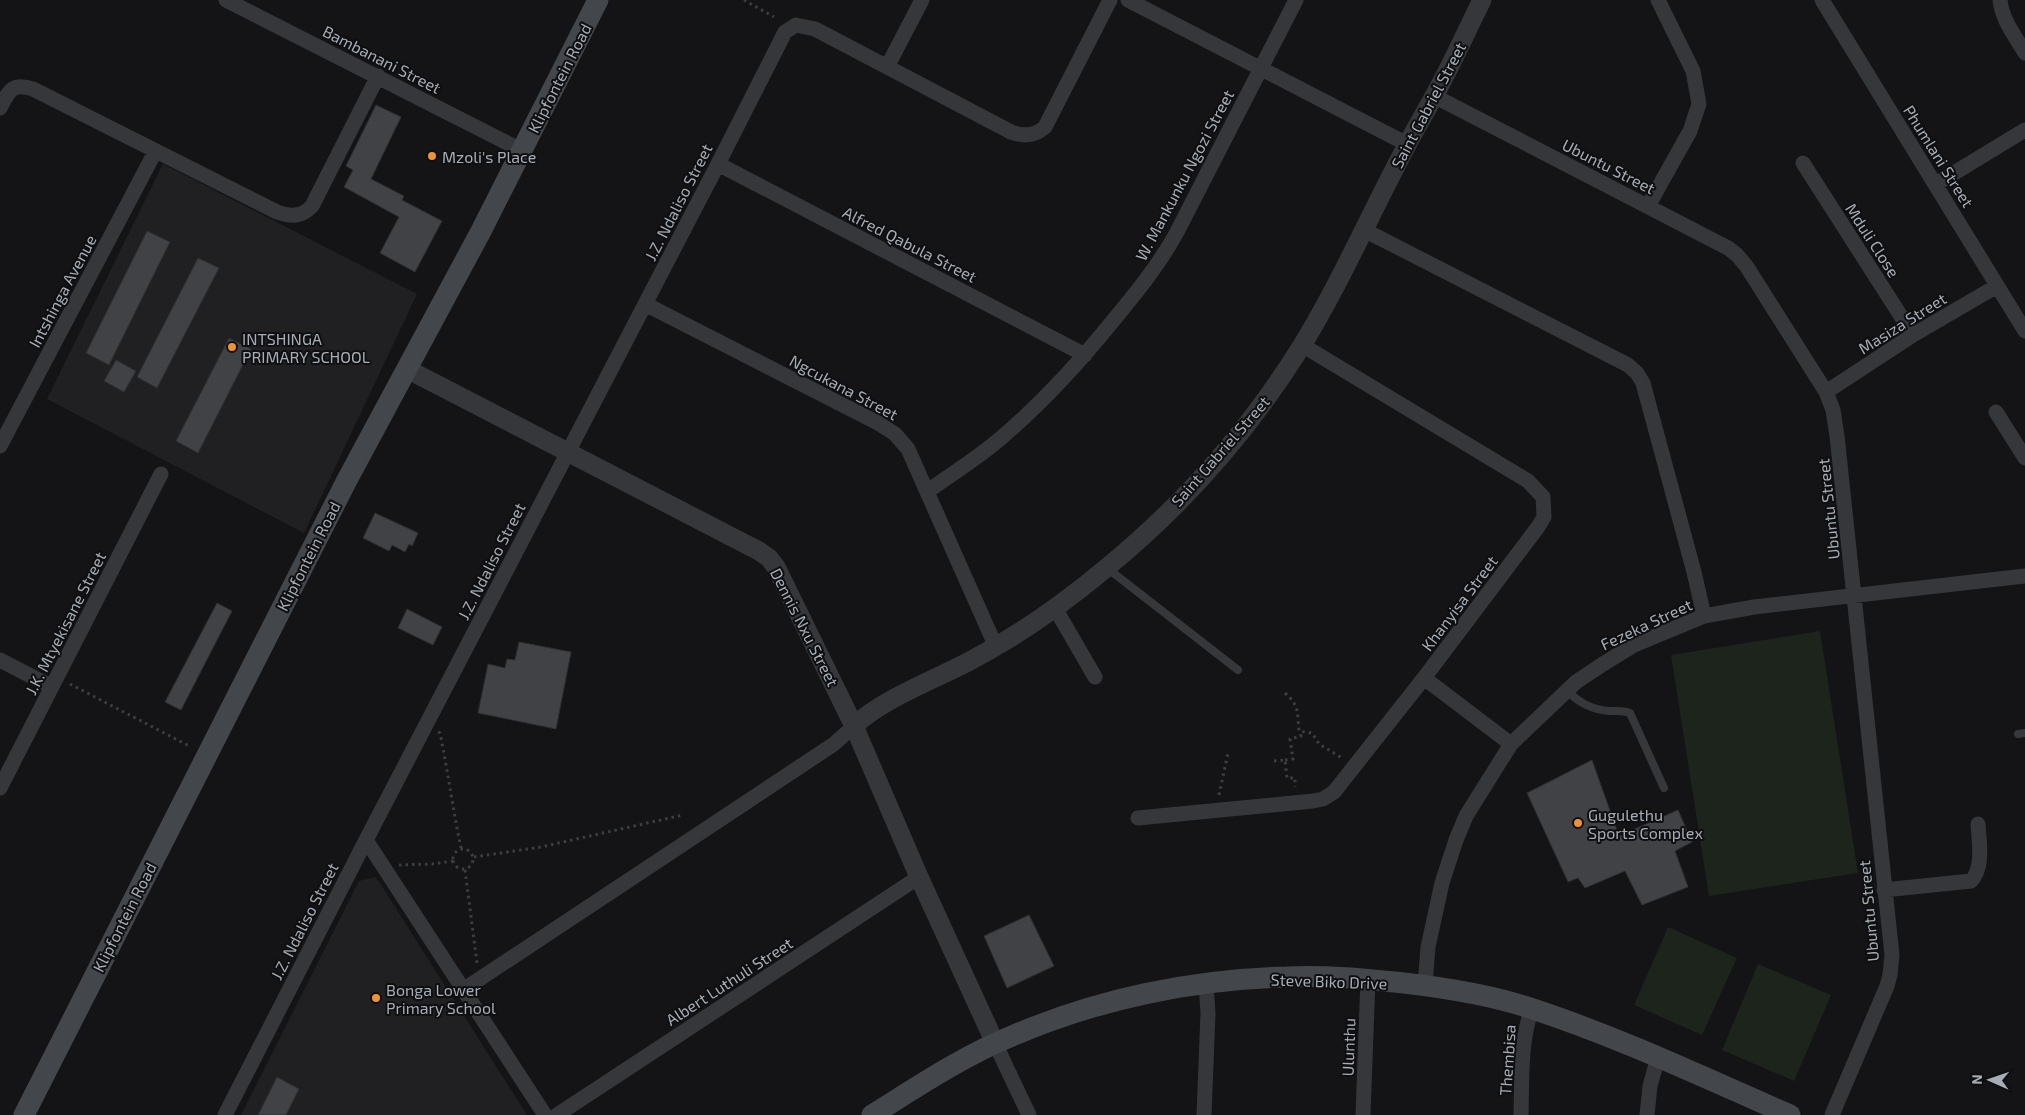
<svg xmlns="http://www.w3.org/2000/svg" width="2025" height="1115" font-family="'Exo 2',sans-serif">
	<rect width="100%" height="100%" fill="#141416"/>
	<path fill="#202023" d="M163,164l254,130 -113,239 -257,-134z
		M376,877l151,238h-286l118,-234z"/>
	<path fill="#1c241c" d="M1820,631l38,242 -149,23 -38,-241z
		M1668,927l69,31 -35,77 -68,-30z
		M1758,964l73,31 -37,86 -72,-31z"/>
	<path fill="#404246" stroke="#2e2f32" d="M376,105l25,12 -30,62 33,17 -2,4 40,21 -27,51 -35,-19 19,-36 -55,-30 9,-17 -7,-4z
		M147,231l23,11 -61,123 -23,-12z
		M198,258l21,10 -62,120 -20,-11z
		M229,338l22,11 -53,104 -22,-12z
		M116,360l20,11 -12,21 -20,-11z
		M375,513l43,20 -6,13 -3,-2 -4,8 -13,-7 -3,6 -26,-13z
		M217,603l15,8 -51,99 -16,-8z
		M407,609l35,18 -9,18 -35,-17z
		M519,642l52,10 -15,77 -78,-16 10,-49 17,4 2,-9 8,1z
		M1592,760l27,76 59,-26 14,32 -17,9 13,36 -46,18 -17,-34 -40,17 -7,-10 -10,4 -41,-89z
		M1029,915l25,51 -47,22 -23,-52z
		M277,1077l22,12 -13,26h-28z"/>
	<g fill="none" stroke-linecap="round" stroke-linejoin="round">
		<path stroke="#3b3e42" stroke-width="3" stroke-dasharray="2.5 4" stroke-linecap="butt" d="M744,0l30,17
			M70,684l121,63
			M1285,693c15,13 12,20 14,38l13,2 7,11 23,14
			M438,732l2,1c8,39 13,77 21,115
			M1285,760l8,-1 -3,-20 11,-3 -2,-5
			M1274,761l11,-1 2,18h8v9
			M1219,795l9,-42
			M453 859a10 10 0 1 1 20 0a10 10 0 1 1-20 0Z
			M474,857l67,-10 142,-32
			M399,865l33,-1 21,-3
			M465,870l12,93"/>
		<path stroke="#35373b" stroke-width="8" d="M1107,568l131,102
			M1567,691c13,12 25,19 43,20 7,0 13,-1 20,2l34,75
			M2018,734l7,-1"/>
		<path stroke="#35373b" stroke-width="15" d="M226,0l295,150
			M1128,0l279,144
			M1822,0l203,331
			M2000,0c2,20 15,36 25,53
			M887,67l35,-67
			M1434,96l294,152 9,7 10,12 79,125 7,18 4,26 55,519 -2,20 -3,11 -55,129
			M0,108c9,-17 12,-26 33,-19l244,123c14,5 25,5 35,-6l66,-130
			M1803,163l110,172
			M718,164l367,191
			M1936,184l89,-54
			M1648,206l42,-75 9,-27 -6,-33 -35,-71
			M1364,230l264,135 9,8 6,10 51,189 10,44
			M645,304l233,119 17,11 13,15 88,198
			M1826,392l87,-57 84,-49
			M1996,412l29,46
			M0,446l155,-294
			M927,492c24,-18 51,-34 74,-54 41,-35 77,-74 111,-116 24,-29 47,-57 65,-90l119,-232
			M1055,608l40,69
			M0,660l52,27
			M1424,678l87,66
			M0,788l161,-314
			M1138,818l175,-17 10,-2 11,-7 90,-114 114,-151 6,-10 -1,-20 -15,-16 -226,-136
			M366,840l179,275
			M1884,890l87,-9c13,-13 8,-40 7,-57
			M1425,986l3,-39 14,-64 14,-43 10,-24 45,-72 65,-62 27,-18 31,-19 70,-29 50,-9 271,-31
			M463,990l371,-246 20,-18
			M995,1043l34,72
			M225,1115l141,-275 352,-676 67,-132 11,-7 19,4 196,103c13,5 24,4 34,-5l65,-127
			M557,1115l362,-238
			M1204,1115l4,-102 -2,-29
			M1363,1115l5,-136
			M1521,1115c1,-35 -1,-73 11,-107
			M1647,1115l3,-29 8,-29"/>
		<path stroke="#35373b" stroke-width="19" d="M407,369l352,182 10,7 7,9 78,159 65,151 76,166
			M854,726c27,-26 77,-45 112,-63 50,-26 96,-58 139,-94 76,-62 144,-139 196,-222 40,-65 70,-135 106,-202 8,-16 18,-32 26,-47 18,-32 33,-66 49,-98"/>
		<path stroke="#43464b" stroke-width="21" d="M24,1115l323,-635 133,-247 118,-233
			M872,1115c45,-28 91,-59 140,-79 86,-37 182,-57 275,-59 39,-2 78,2 117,6 43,5 88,12 129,26 88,29 172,69 257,106"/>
	</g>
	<g fill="#ee9334" stroke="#0f0f11" stroke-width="2">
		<circle cx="432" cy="156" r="5"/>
		<circle cx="232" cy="347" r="5"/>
		<circle cx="1578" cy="823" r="5"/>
		<circle cx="376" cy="998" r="5"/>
	</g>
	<g text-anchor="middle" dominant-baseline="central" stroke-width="4" stroke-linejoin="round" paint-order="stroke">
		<g font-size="16" fill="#a6adb6" stroke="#0f0f11">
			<text transform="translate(382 59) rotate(27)">Bambanani Street</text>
			<text transform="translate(559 78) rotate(-63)">Klipfontein Road</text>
			<text transform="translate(1428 105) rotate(-62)">Saint Gabriel Street</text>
			<text transform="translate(1939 156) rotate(58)">Phumlani Street</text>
			<text transform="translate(1609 166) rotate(27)">Ubuntu Street</text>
			<text transform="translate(1184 175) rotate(-62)">W. Mankunku Ngozi Street</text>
			<text transform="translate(678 202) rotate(-63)">J.Z. Ndaliso Street</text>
			<text transform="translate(1873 240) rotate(57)">Mduli Close</text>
			<text transform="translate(910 244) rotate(27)">Alfred Qabula Street</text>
			<text transform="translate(62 291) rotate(-62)">Intshinga Avenue</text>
			<text transform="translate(1902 323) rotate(-32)">Masiza Street</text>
			<text transform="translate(844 387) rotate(28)">Ngcukana Street</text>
			<text transform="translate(1220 451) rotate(-49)">Saint Gabriel Street</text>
			<text transform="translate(1828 509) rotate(-96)">Ubuntu Street</text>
			<text transform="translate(308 556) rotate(-63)">Klipfontein Road</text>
			<text transform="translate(491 561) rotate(-63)">J.Z. Ndaliso Street</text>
			<text transform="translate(1459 603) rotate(-53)">Khanyisa Street</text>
			<text transform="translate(65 623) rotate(-63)">J.K. Mtyekisane Street</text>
			<text transform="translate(1646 624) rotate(-25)">Fezeka Street</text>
			<text transform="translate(805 627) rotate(63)">Dennis Nxu Street</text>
			<text transform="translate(1868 911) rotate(-95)">Ubuntu Street</text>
			<text transform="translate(124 917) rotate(-63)">Klipfontein Road</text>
			<text transform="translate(304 921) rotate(-63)">J.Z. Ndaliso Street</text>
			<text transform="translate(729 981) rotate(-33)">Albert Luthuli Street</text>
			<text transform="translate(1329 981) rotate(2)">Steve Biko Drive</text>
			<text transform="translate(1348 1047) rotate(-88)">Ulunthu</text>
			<text transform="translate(1507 1060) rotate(-86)">Thembisa</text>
		</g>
		<g font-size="16" fill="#a6adb6" stroke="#0f0f11" text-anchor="start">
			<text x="442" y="156">Mzoli's Place</text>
			<text x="242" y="338">INTSHINGA<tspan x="242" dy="18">PRIMARY SCHOOL</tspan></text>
			<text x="1588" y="814">Gugulethu<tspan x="1588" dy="18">Sports Complex</tspan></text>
			<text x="386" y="989">Bonga Lower<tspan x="386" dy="18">Primary School</tspan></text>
		</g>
	</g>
	<g transform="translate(1990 1080) rotate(272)" stroke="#0f0f11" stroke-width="4" paint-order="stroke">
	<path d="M0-4L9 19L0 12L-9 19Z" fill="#a6adb6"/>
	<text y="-8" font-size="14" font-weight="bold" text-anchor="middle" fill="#a6adb6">N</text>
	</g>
</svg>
